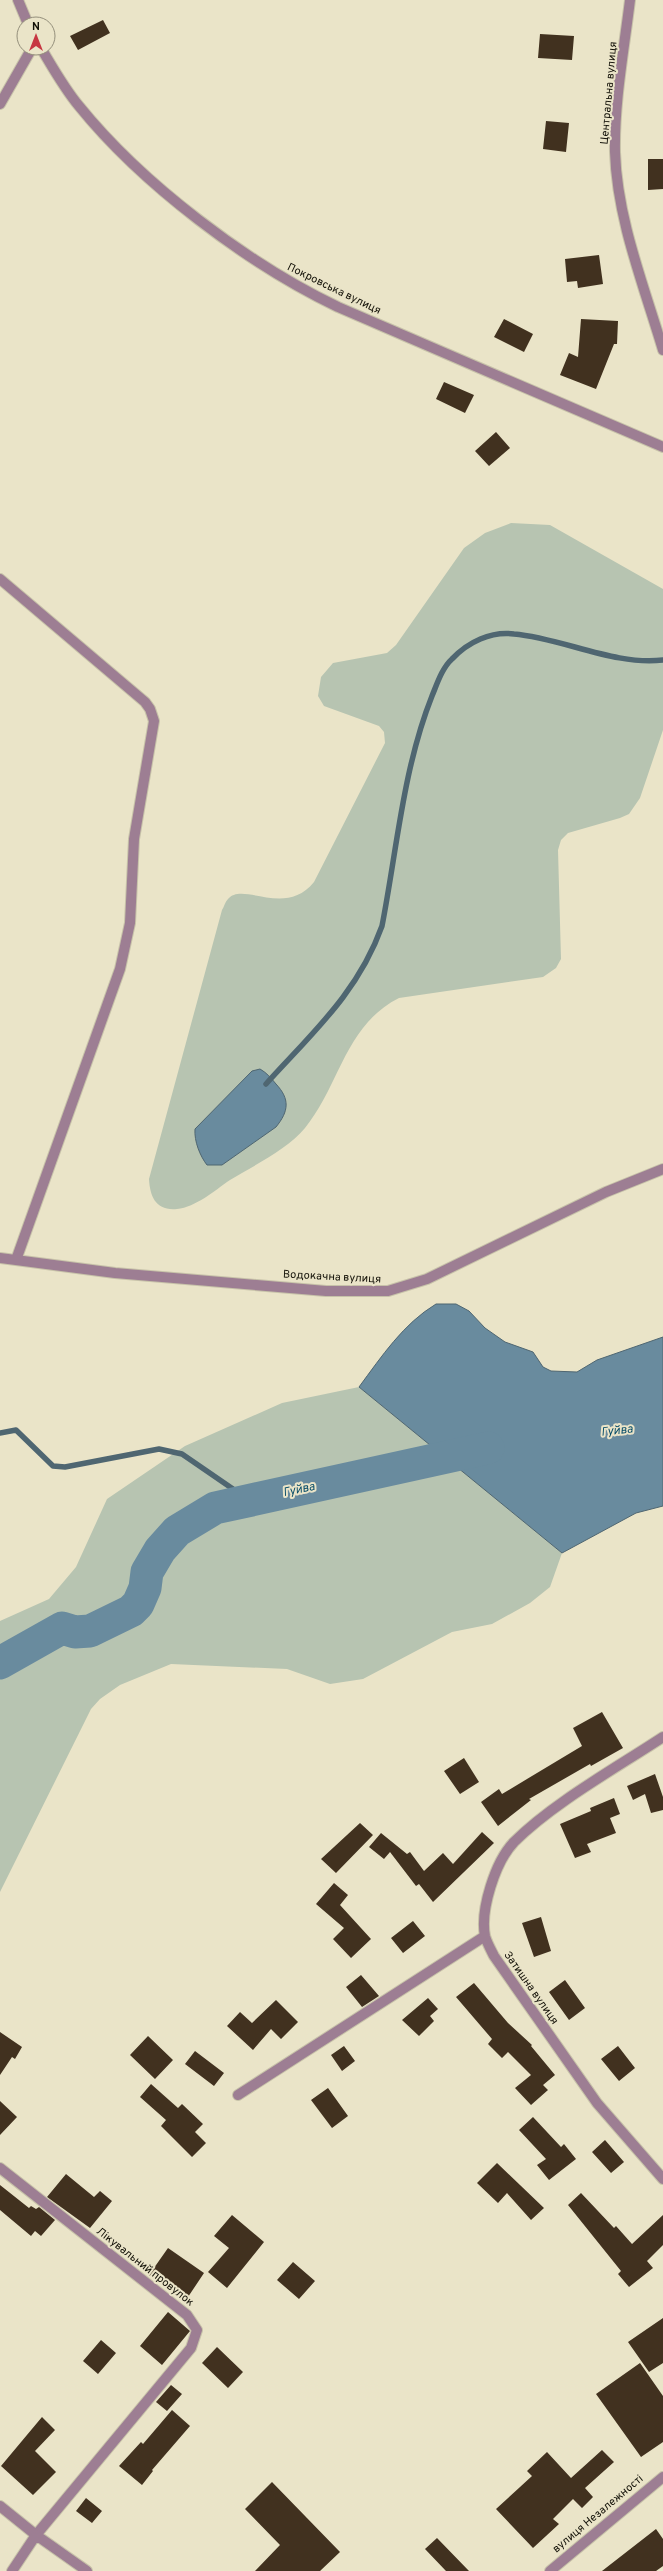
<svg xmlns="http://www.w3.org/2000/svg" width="663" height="2571" font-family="Overpass,sans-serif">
	<rect width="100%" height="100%" fill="#eae4c8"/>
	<path fill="#b7c4b1" d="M511,523l39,2 113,64v141l-23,68 -11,16 -9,4 -52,15 -7,7 -3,10 3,109 -5,9 -13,9 -144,21c-54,27 -59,87 -94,130 -17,21 -52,38 -75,52 -16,11 -34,27 -53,29 -21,2 -27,-12 -28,-30l73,-269c2,-3 3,-8 6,-11 15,-18 57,19 86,-17l71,-139 -1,-11 -5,-6 -55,-20 -6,-10 3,-19 12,-14 54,-10 9,-8 68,-97 21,-15z
		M359,1387l203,166 -12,34 -20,16 -38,21 -40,8 -89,47 -33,5 -43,-15 -116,-5 -51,21 -20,14 -9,10 -91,183v-271l49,-22 27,-32 31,-68 78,-53 97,-43z"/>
	<path fill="#698b9e" stroke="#4f6671" d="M260,1069c7,4 11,9 16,15 14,15 13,27 0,43l-54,38h-15c-7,-9 -13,-24 -12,-36l57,-58z
		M436,1304h20l13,7 16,17 20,14 28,10 10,15 8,4 26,1 20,-12 66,-23v169l-27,7 -74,40 -203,-166c23,-31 44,-63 77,-83z"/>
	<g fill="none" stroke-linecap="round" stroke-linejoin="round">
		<path stroke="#4f6671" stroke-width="5.5" d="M266,1084c46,-51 92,-91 116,-158 15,-77 21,-157 50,-230 5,-12 10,-28 20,-37 16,-17 39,-28 62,-25 48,4 101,32 149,26
			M0,1433l16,-3 37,36 12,1 94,-18 23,5 67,46"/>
		<path stroke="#698b9e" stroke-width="33" d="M0,1663l62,-35 13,4 15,-1 41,-20 7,-7 7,-16 2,-16 13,-22 17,-19 38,-23 273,-60"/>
	</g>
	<path fill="#41311f" d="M103,20l7,13 -32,17 -8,-14z
		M540,34l34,2 -2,24 -34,-2z
		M546,121l23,2 -3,29 -23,-3z
		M648,159h15v30l-15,1z
		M599,255l4,29 -25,4 -1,-7 -10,1 -2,-23z
		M504,319l29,15 -9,18 -30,-15z
		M581,319l37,2 -1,23h-3l-18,45 -36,-14 9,-22 9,4z
		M444,382l30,13 -9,18 -29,-14z
		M496,432l14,16 -21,18 -14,-15z
		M602,1712l21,36 -32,18 -1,-2 -61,35 2,1 -33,26 -17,-24 18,-13 3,5 80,-48 -9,-18z
		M464,1758l15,24 -19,12 -16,-23z
		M655,1774l8,23v13l-12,3 -6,-19 -12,6 -6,-14z
		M614,1798l6,16 -10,4 6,15 -29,11 4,8 -16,6 -15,-34 31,-13 -1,-3z
		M360,1823l13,12 -37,38 -15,-14z
		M482,1832l12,11 -61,59 -14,-18 -3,2 -26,-34 -6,7 -15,-12 12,-14 26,21 3,-2 14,19 19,-18 10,11z
		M334,1883l14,12 -8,10 31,34 -20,19 -18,-19 11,-11 -28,-24z
		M541,1917l10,34 -17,6 -12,-34z
		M413,1921l12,15 -22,17 -12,-15z
		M361,1975l18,21 -17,11 -16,-20z
		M565,1980l20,28 -16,12 -20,-28z
		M474,1983l34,40 24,22 -1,1 24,29 -12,10 5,5 -17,15 -16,-17 16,-13 -23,-23 -6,6 -14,-14 4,-5 -36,-42z
		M428,1998l10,11 -8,7 4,5 -15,15 -17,-16z
		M276,2000l22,22 -17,17 -10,-10 -18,21 -26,-24 13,-14 12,11z
		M0,2032l22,15 -7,12 -3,-2 -12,18z
		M148,2036l25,24 -18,19 -25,-24z
		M344,2046l11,15 -13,10 -11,-16z
		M618,2046l17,22 -16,13 -18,-22z
		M195,2051l29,22 -10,13 -29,-22z
		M151,2084l27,24 4,-4 21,20 -8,8 11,11 -14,14 -31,-31 5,-6 -26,-23z
		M328,2088l20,28 -16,12 -21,-28z
		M0,2101l17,16 -17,18z
		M533,2117l28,30 3,-3 12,15 -27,21 -12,-15 9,-6 -27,-29z
		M605,2140l19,22 -13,11 -19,-21z
		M497,2163l47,45 -13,12 -24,-27 -9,10 -21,-20z
		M66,2174l28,23 6,-6 12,10 -22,27 -43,-31z
		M0,2185l29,23 2,-2 5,3 3,-2 16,13 -14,16 -6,-5 -4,5 -31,-26z
		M581,2193l33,35 2,-2 16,18 31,-29v30l-16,16 6,7 -24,19 -11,-13 3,-3 -53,-66z
		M232,2215l32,27 -37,46 -19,-16 21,-24 -15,-12z
		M168,2248l36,25 -18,27 -37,-25z
		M293,2262l22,19 -16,18 -22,-19z
		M168,2312l22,19 -28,34 -22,-19z
		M663,2318v45l-14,9 -21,-30z
		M101,2340l15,13 -18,21 -15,-13z
		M217,2347l26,25 -15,16 -26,-25z
		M640,2363l23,33v46l-22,15 -45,-63z
		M171,2385l11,9 -15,17 -11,-9z
		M172,2410l18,16 -38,44 1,1 -11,14 -23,-19 22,-24 2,2z
		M42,2417l13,13 -20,21 21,21 -23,23 -32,-29z
		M602,2450l12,12 -29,26 8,9 -11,11 -9,-9 -20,20 6,5 -26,24 -37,-39 36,-33 -5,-5 20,-19 24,26z
		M272,2482l68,70 -20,19h-65l25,-26 -35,-36z
		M86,2498l16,13 -10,12 -16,-12z
		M656,2529l7,10v27l-7,5h-54z
		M437,2538l32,33h-23l-21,-22z"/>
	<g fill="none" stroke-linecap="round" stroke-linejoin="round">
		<g stroke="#c7c2a9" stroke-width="12">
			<path id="minor" d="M18,0l10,24
				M630,0c-6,50 -16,102 -15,152 2,67 29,134 48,198
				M41,48c12,20 23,40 38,58 63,78 169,158 259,201l325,140
				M0,104l32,-56
				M0,579l145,123 5,7 4,12 -20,118 -4,84 -10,46 -104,291
				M0,1258l115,15 211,18h62l39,-12 179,-87 57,-23
				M663,1737c-47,31 -110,66 -149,105 -19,20 -34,68 -29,94 2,7 6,14 9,20l103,147 66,76
				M238,2095l247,-159
				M0,2168l187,147 10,15 -6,18 -155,187 -24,36
				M0,2506l36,29 51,36
				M550,2571l113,-94"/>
		</g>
		<use href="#minor" stroke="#9d7e93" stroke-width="10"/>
	</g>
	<g text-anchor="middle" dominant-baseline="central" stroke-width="4" stroke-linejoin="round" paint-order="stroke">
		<g font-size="11" fill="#121007" stroke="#eae4c8">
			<text transform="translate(609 93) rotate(-85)">Центральна вулиця</text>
			<text transform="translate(334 289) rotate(26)">Покровська вулиця</text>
			<text transform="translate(332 1277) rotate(3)">Водокачна вулиця</text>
			<text transform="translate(531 1988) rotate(55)">Затишна вулиця</text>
			<text transform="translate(145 2267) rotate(38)">Лікувальний провулок</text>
			<text transform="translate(598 2514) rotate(-40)">вулиця Незалежності</text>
		</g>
		<g font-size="12" font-style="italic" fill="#024966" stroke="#eae4c8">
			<text transform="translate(617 1431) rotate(-6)">Гуйва</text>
			<text transform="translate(299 1490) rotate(-12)">Гуйва</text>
		</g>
	</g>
	<g transform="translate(36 36)"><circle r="19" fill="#eae4c8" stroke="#948f7b"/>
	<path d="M0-3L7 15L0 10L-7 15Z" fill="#c73742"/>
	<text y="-6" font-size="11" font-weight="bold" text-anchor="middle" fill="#121007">N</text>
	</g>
</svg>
